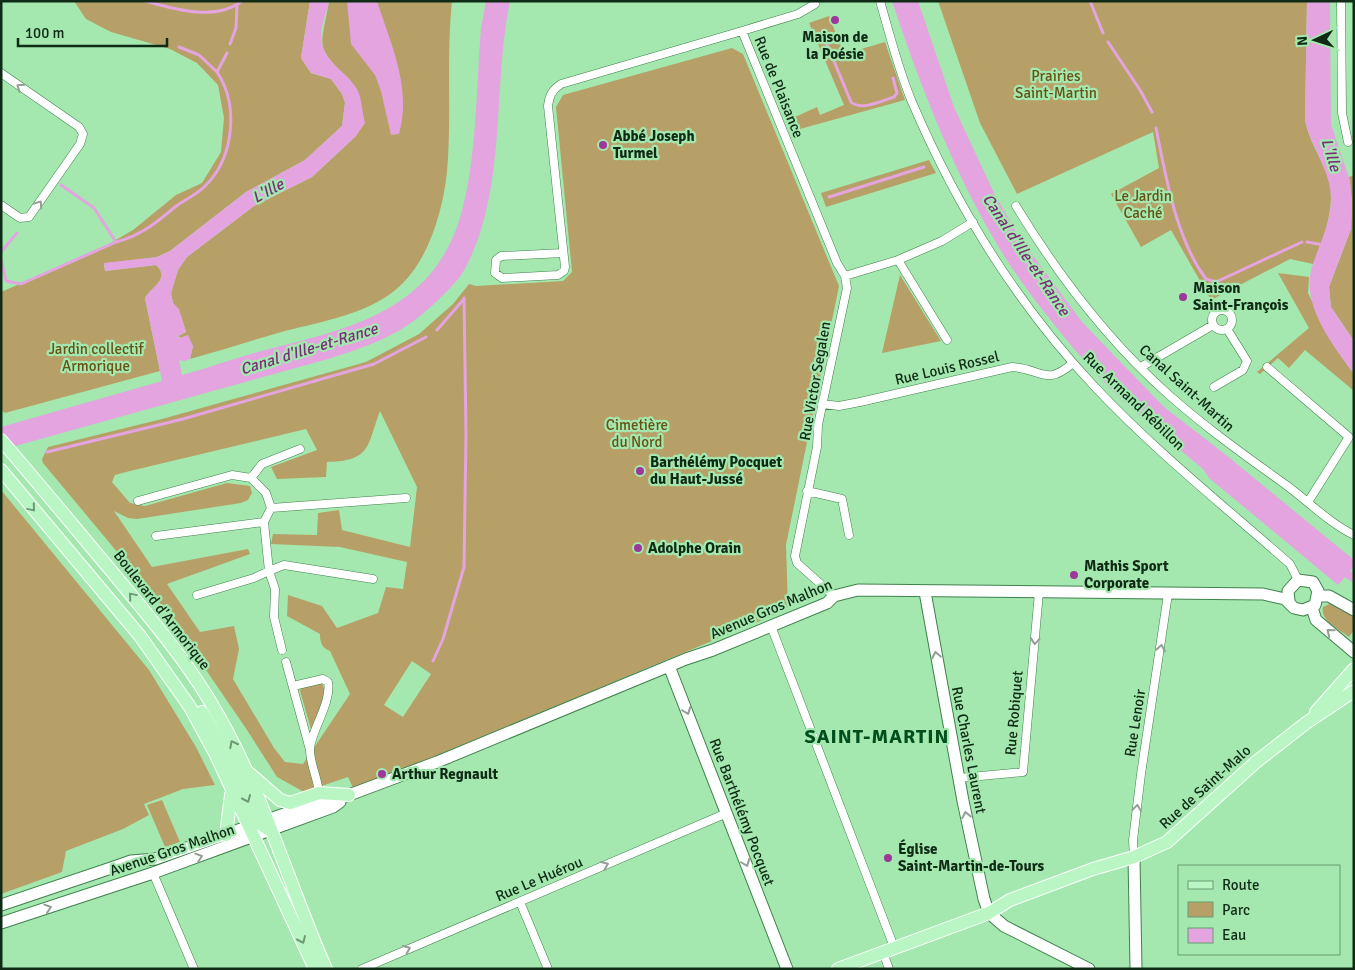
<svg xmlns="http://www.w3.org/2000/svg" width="1355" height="970" font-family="Signika,sans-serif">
	<rect width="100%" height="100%" fill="#a4e8af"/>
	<path fill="#b7a067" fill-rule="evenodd" d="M74,1h236l-9,57 10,15 20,6 11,15 3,9 -3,23 -37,34 -59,32 -76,59 -13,6 -53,7 1,7 51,-6c15,14 -4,21 -11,33l15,73 -155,42 -4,-3v-118l101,-44 31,-18 43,-35 26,-12 19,-31 3,-34 -6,-33 -21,-22 -27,-14 -59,-17 -25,-13z
		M329,1h123c-6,57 0,114 -5,171 -4,37 -17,84 -44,111 -29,30 -79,38 -118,48 -32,9 -63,19 -95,28l3,-13 -15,-10 8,-4 -7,-22 -6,-7 -2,-10 7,-23 9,-13 67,-51 58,-29 44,-41 -5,-55c-38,-36 -30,-32 -22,-80z
		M938,1h369l-2,119c4,20 14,35 22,54 11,27 -3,65 -14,90l-23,-5 -79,41 -40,-70 -30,17 -30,-53 48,-26 -6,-36 -136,62 -37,-71z
		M829,16l15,38 41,-12 20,58 -105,29 -5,-12 22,-10 3,8 24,-10 -35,-82z
		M732,48l11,6 96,232 -53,259 2,62 -16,9 -418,174 -6,-13 -44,15 -27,-15 -30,-47 -84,-123 -120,-144 -1,-4 6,-12 114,-28 204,-57 53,-28 34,-30 16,-20 7,2 87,-5 9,-9 -16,-165 7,-12zM380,411l37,76 -7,60 -68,-17 -3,-20 -21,3 -1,22 -44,-1 -2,10 69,3 67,15 -4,27 -17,-2 -8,26 -41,15 -15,-22 -34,-11 -1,21 33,18c0,9 2,14 10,17l20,43 -47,70 -18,-2 -11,-14 -41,-69 6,-30 -5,-23 -34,6 -33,-48 83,-30 -2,-5 -96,18 -38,-56 14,7 9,1 104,-16 7,-3 4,-7 -2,-7 -23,-3 -82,23 -15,-3 -18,-21 3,-7 15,-4 176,-42 11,21 -46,17 6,12 49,-2 1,-15c45,-1 40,-17 53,-51zM412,661l19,13 -28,43 -19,-12z
		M929,160l7,13 -110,34 -5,-14z
		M1354,175v166l-23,-34 -2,-20 22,-58 1,-28 -3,-24z
		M1278,273l31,4 -1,16 26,53 20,28v17l-49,-41 -16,18 -11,-10 -18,16 -3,-2 52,-44z
		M900,275l41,66 -59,12z
		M1,490l148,180 47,77 19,38 -32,4 -39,15 5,11 -26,14 -57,22 -4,21 -61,22z
		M1331,603l23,13v14l-5,7c-10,-8 -29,-16 -26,-30z
		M322,683l3,8 -12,45 -13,-45 1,-4z
		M162,800l18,42 -15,5 -18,-42z"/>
	<path fill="#e3a4e0" d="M310,1h19c-3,14 -10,28 -7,42 3,20 25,29 35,46 5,9 5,24 8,34l-9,13 -44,41 -58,29 -67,51 -9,13 -7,23 2,10 6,6 7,23 -8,4 1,2 9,-3 5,11 -3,13 -5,2 -6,-1 3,15c27,-7 53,-17 80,-24 80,-21 163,-36 195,-124 20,-56 19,-139 24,-199l5,-27h24c-18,87 -2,193 -47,271 -8,14 -41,44 -55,53 -24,16 -52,25 -80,34l-327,91v-23l161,-46 -17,-83c7,-12 26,-19 11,-33l-51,6 -1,-8 53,-6 13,-6 76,-59 59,-32 37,-34 3,-23 -3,-9 -11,-15 -20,-6 -10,-15z
		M347,1h30c14,44 35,87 22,133l-8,1 -10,-44 -6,-16 -24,-31z
		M892,1h26l36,106 40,86 24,42 64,87 82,85 62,48 128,105v6l-4,5 4,4v8l-9,-6 -7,8 -129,-107 -6,-9c-42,-35 -87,-70 -123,-113 -31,-37 -65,-79 -89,-122 -42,-74 -72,-152 -99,-233z
		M1307,1h23l1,123 19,57 2,21 -1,27 -22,58 2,20 23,34v33c-22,-30 -55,-71 -41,-110 7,-21 18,-42 18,-65 0,-29 -20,-51 -26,-79z"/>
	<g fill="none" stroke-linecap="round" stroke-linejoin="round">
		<path stroke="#e3a4e0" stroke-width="3" d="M145,1c29,8 70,21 97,0
			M1090,1l13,32
			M826,42l25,60c10,9 31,-1 43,-5l3,-4 -4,-15
			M1108,42l32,48 12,22
			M230,44l6,-16 1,-23
			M179,47l20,8 18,17
			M1156,128c10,49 20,111 50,151l10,3 86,-40
			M829,197l95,-30
			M116,242c24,-6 40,-19 59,-35 10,-8 22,-12 31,-22 28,-28 33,-80 11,-113l10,-19
			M1307,242l17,3
			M1,252l16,-19
			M1,259l5,22 15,3 95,-42 -22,-34 -33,-23
			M437,330l27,-31
			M47,452l136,-33 191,-55 52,-27
			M433,661l10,-22 21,-72 2,-132 -2,-137"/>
		<g stroke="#3f814c" stroke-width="9">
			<path id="street" d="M880,1c10,34 18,68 32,101 44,103 105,202 182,284 60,64 130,120 196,178l8,16
				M1341,1l1,112 6,29
				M742,31l56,-17 17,-10
				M1,73l78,54 4,7 -3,10 -51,73 -9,1 -19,-13
				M1016,206c42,69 92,135 153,189 37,33 77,61 117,90 22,16 43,38 68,50
				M563,253l-62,3 -5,4 -1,13 7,5 56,-3 6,-4 1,-4 -17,-161c1,-10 4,-16 13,-22l181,-53 95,232 8,13 53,-16 44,-19 31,-19
				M898,260l49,80
				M1212 320a10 10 0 1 1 20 0a10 10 0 1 1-20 0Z
				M1141,367l72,-42
				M1267,367l82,70 -41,65
				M1214,387l29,-17 4,-9 -20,-32
				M822,404l17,2 21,-4 152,-35c31,2 33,20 61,-4
				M807,491l35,8 7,36
				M138,501l94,-26 19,3
				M271,508l-5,-15 -15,-15 11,-14 38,-15
				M264,522l7,-14 135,-10
				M156,536l108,-14 5,49 15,-6 89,14
				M197,595l57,-17 15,-7 6,18 -1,28 8,33
				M834,596l-37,-33 -2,-7 22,-109 1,-22 29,-137 -2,-12
				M771,626l123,321
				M286,662l24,88
				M293,686l30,-7 5,3c4,21 -18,50 -18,68 0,14 8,29 9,43
				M959,778l64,-6 16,-180
				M1134,857l-1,-17 8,-66 27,-180
				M153,873l41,96
				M520,902l28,67
				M883,952l6,17
				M362,969l365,-156"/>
		</g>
		<g stroke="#3f814c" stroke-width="13">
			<path id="secondary" d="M925,592l38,209 21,98 5,14 15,13 85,43
				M1319,596h10l25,14
				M1312,608l4,12 38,32
				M669,666l118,303
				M1134,857l2,112
				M1,905l113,-38 17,-6 24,-2 135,-47 59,-17 88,-33 249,-103 27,-9 114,-47 7,-7 24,-6 405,4 22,5 9,9 9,2 12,-5 3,-14 -5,-9 -15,-2 -10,11 1,10
				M1,923l152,-50 180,-66 7,-5"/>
		</g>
		<g stroke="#fff" stroke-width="14">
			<path id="primary" d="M1,440c38,44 75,89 112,133 38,46 76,90 105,142 46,80 71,170 108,254
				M1,470l139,166 50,71 26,48 99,214
				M202,712l29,50 27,61 13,8
				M1316,712l38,-43
				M249,773l31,27 10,3 29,-10 30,2
				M226,835l5,-40
				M838,969l151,-56 21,-13 83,-31 41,-12 33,-15 89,-80 50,-39 48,-32"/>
		</g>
		<use href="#street" stroke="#fff" stroke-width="8"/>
		<use href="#secondary" stroke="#fff" stroke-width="11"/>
		<use href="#primary" stroke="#b9f6c4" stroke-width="12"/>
	</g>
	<defs><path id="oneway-chevron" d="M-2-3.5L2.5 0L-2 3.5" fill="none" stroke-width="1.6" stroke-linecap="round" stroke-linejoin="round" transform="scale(1.25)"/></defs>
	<g stroke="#939f96">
		<use href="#oneway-chevron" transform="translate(20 87) rotate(-146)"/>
		<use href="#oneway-chevron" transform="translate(39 204) rotate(-56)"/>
		<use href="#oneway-chevron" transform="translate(1330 632) rotate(-141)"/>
		<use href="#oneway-chevron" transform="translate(1035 641) rotate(95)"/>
		<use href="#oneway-chevron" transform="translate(1161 648) rotate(-81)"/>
		<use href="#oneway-chevron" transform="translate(936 655) rotate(-101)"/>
		<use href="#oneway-chevron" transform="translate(687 711) rotate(69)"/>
		<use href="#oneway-chevron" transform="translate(1137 808) rotate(-83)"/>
		<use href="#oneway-chevron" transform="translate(966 815) rotate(-101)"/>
		<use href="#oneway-chevron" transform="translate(199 857) rotate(-19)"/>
		<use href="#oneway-chevron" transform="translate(746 863) rotate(69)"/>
		<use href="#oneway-chevron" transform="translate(605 865) rotate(-23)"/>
		<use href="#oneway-chevron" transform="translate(48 908) rotate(-18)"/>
		<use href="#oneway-chevron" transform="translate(407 949) rotate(-24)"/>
	</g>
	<g stroke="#6c9a75">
		<use href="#oneway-chevron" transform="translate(32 508) rotate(50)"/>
		<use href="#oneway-chevron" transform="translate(132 596) rotate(-130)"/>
		<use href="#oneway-chevron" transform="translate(233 744) rotate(-117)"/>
		<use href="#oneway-chevron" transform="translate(247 799) rotate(66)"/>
		<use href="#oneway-chevron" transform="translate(302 940) rotate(66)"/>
	</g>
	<g fill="#9d379b" stroke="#a4e8af" stroke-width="2">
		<circle cx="835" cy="20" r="5"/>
		<circle cx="603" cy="145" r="5"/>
		<circle cx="1183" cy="297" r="5"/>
		<circle cx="640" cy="471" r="5"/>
		<circle cx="638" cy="548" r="5"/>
		<circle cx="1074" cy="575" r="5"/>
		<circle cx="382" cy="774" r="5"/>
		<circle cx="888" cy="858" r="5"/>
	</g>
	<g text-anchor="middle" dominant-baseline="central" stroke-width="4.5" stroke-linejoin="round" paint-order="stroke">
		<g font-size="15" font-weight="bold" fill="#0f2a15" stroke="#a4e8af" text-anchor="start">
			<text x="835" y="37" text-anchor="middle">Maison de<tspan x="835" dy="17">la Poésie</tspan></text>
			<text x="613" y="136">Abbé Joseph<tspan x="613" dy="17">Turmel</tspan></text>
			<text x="1193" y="288">Maison<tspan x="1193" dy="17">Saint-François</tspan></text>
			<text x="650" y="462">Barthélémy Pocquet<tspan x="650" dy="17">du Haut-Jussé</tspan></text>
			<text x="648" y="548">Adolphe Orain</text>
			<text x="1084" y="566">Mathis Sport<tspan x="1084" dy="17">Corporate</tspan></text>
			<text x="392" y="774">Arthur Regnault</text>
			<text x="898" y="849">Église<tspan x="898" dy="17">Saint-Martin-de-Tours</tspan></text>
		</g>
		<g font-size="15" fill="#675113" stroke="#a4e8af">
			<text x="1056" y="76">Prairies<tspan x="1056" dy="17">Saint-Martin</tspan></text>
			<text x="1143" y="196">Le Jardin<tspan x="1143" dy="17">Caché</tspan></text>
			<text x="96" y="349">Jardin collectif<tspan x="96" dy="17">Armorique</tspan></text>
			<text x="637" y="425">Cimetière<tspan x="637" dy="17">du Nord</tspan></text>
		</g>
		<g font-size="15" fill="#0f2a15" stroke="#a4e8af">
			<text transform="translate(779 87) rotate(68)">Rue de Plaisance</text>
			<text transform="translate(947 368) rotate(-13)">Rue Louis Rossel</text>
			<text transform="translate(815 381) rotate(-80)">Rue Victor Segalen</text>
			<text transform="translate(1187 388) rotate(42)">Canal Saint-Martin</text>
			<text transform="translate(1134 401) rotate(44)">Rue Armand Rébillon</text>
			<text transform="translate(771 609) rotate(-23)">Avenue Gros Malhon</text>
			<text transform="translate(162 610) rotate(52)">Boulevard d'Armorique</text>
			<text transform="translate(1014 713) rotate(-85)">Rue Robiquet</text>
			<text transform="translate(1135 723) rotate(-81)">Rue Lenoir</text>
			<text transform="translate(969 750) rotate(79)">Rue Charles Laurent</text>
			<text transform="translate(1205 787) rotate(-42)">Rue de Saint-Malo</text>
			<text transform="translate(742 812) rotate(69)">Rue Barthélémy Pocquet</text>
			<text transform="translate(172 850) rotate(-19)">Avenue Gros Malhon</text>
			<text transform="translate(539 879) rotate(-23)">Rue Le Huérou</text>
		</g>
		<g font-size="16" font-style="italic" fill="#782f77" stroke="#a4e8af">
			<text transform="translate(1331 155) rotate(73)">L'Ille</text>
			<text transform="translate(268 191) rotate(-29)">L'Ille</text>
			<text transform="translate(1026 255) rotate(56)">Canal d'Ille-et-Rance</text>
			<text transform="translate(309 349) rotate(-17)">Canal d'Ille-et-Rance</text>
		</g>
		<g font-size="20" font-weight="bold" letter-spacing="1" fill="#014e1d" stroke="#a4e8af">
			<text x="877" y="736">SAINT-MARTIN</text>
		</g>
	</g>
	<rect width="1355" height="970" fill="none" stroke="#0f2a15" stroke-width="5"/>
	<rect x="1178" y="865" width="162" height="90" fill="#a4e8af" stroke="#689c71"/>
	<rect x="1188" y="881" width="25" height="8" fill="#b9f6c4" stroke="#689c71"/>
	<text x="1222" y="890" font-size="15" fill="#0f2a15">Route</text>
	<rect x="1188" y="902" width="25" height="15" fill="#b7a067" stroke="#689c71"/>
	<text x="1222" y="915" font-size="15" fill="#0f2a15">Parc</text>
	<rect x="1188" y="928" width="25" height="15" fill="#e3a4e0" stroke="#689c71"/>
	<text x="1222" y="940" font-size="15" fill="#0f2a15">Eau</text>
	<g transform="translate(1315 40) rotate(266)" stroke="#a4e8af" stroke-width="4" paint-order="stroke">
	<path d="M0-4L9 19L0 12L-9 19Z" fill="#0f2a15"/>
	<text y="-8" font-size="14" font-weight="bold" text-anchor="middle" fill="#0f2a15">N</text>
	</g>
	<path d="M18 38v8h149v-8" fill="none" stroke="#0f2a15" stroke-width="2.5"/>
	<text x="25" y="38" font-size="15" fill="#0f2a15" stroke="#a4e8af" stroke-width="4" paint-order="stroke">100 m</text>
</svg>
